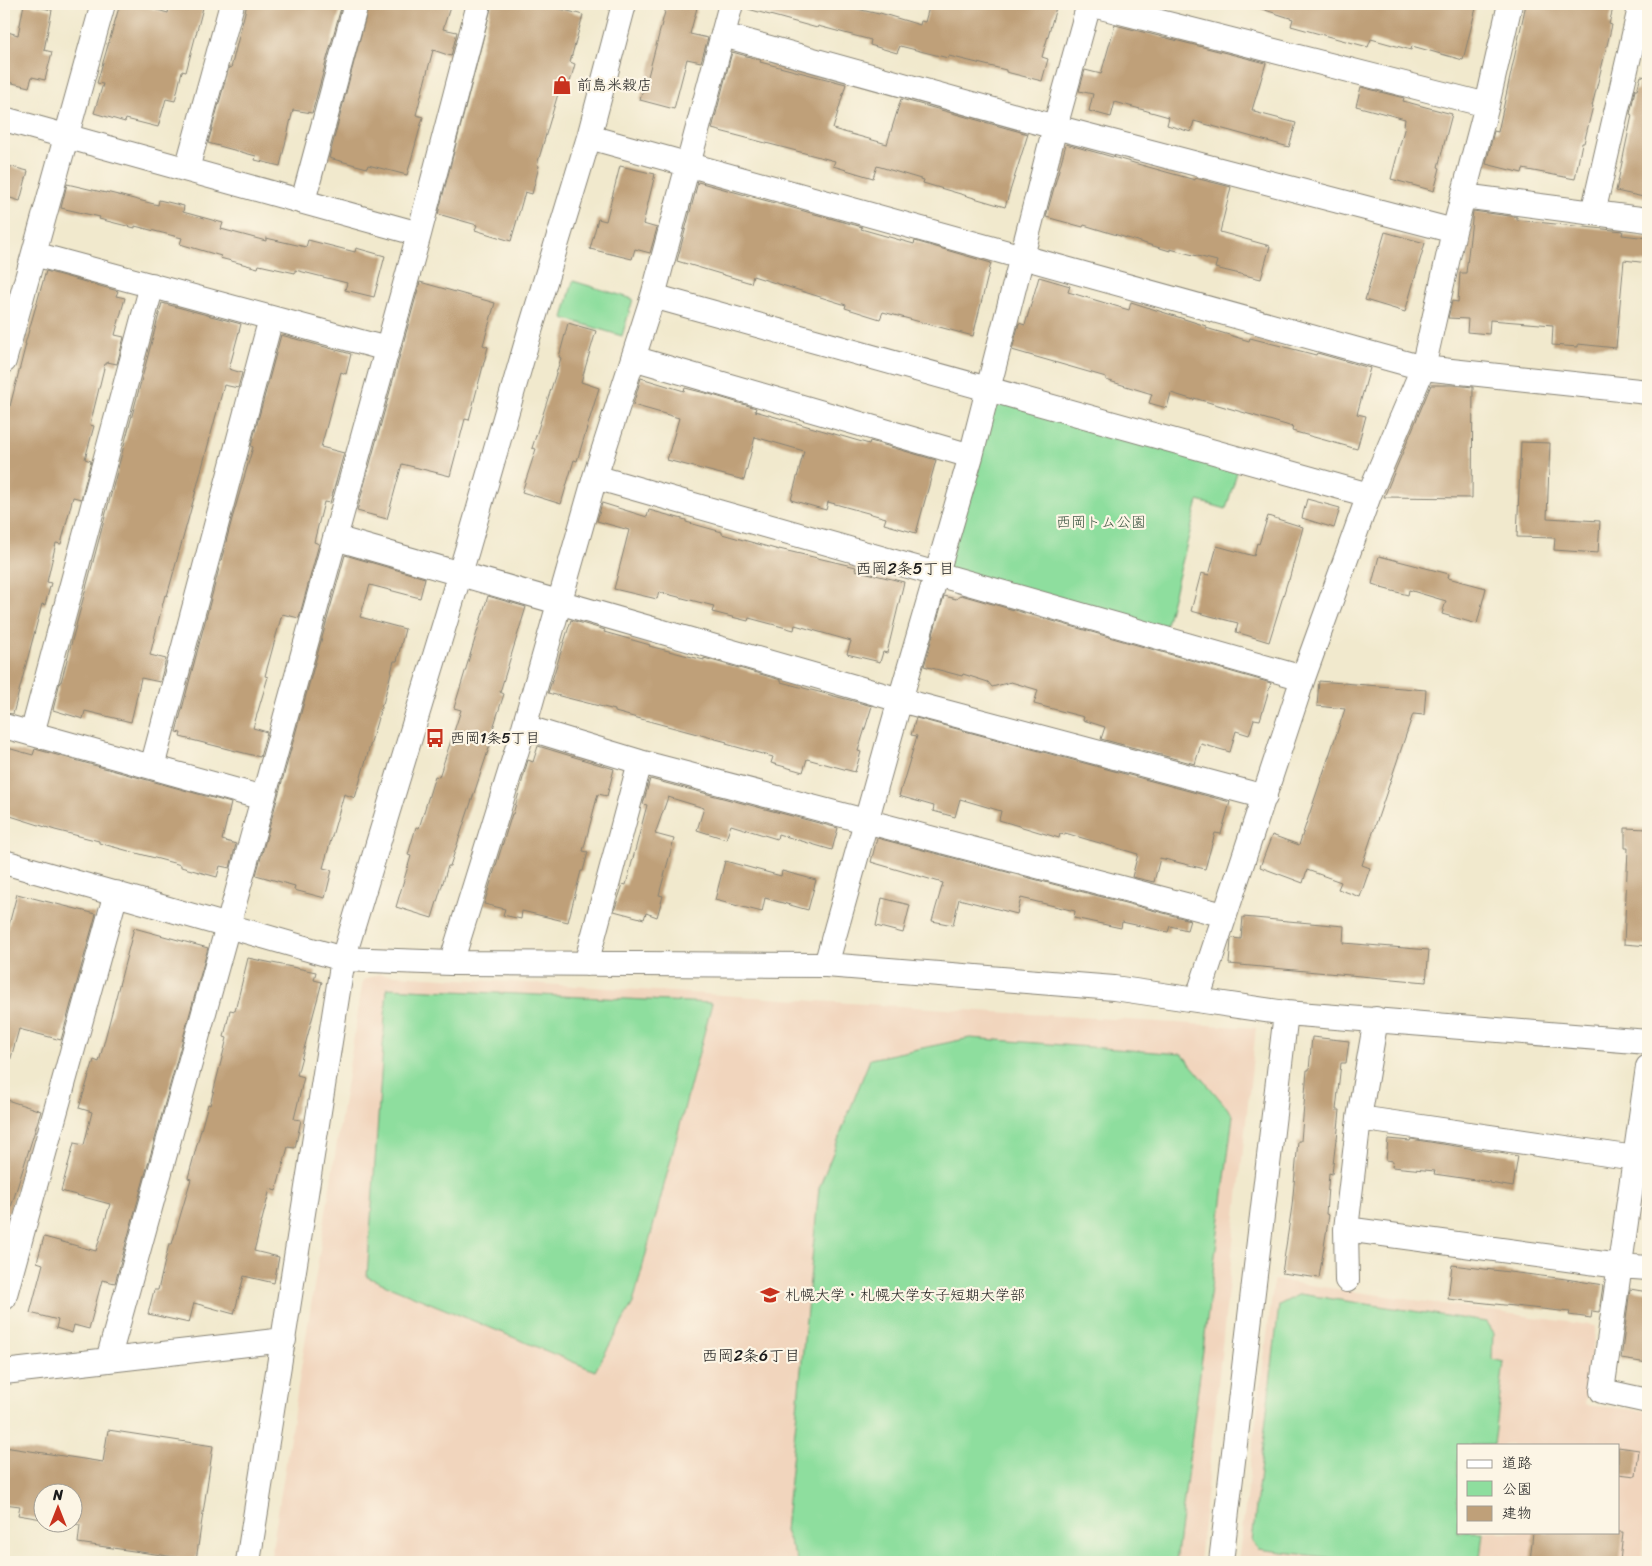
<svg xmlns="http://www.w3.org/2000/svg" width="1652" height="1566" font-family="Sriracha,'Klee One',sans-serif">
	<rect width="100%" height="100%" fill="#fcf5e5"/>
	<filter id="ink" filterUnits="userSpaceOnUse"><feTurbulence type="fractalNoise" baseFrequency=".02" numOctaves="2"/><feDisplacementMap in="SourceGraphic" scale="10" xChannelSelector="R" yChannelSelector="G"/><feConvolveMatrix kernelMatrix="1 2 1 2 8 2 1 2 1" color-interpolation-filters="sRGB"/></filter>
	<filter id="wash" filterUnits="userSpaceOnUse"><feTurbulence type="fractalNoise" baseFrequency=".0096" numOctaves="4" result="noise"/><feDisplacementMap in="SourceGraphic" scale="20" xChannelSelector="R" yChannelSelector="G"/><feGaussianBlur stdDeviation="1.12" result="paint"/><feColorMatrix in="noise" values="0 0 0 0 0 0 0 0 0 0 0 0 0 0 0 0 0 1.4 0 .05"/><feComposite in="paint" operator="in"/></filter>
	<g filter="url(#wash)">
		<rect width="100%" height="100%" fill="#f1e9cd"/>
		<path fill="#f1d5bd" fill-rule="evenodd" d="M379,974l877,54 -57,534h-929l93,-582z
			M1274,1280l322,46 -11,79 63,6v84l-7,67h-403zM1458,1445h160v87h-160z"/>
		<path fill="#8ede9e" stroke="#557d5d" d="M573,281l60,18 -11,37 -59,-18z
			M994,401l244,68 -12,40 -28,-8 -34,131 -217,-62z
			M387,988l325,15 -79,300 -38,68 -228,-94z
			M970,1038l212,16 51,61 -57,447h-378l-13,-31 34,-343 51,-129z
			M1300,1294l186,28 7,11 -1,26 12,3 -10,83h-36v87h25l-3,26 -7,4h-108l-107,-13 -6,-7 27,-237z"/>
		<g id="blocks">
			<path fill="#bfa079" d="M24,4l28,6 -8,40 8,2 -7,28 -13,-3 -3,10 -25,-6v-50l14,4z
				M120,4h16l32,9 2,-9h34l-18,68 -4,-1 -7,30 -9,-2 -8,28 -32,-8 -1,3 -31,-9 9,-29 -6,-1z
				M247,4h95l-30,109 -19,-3 -13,56 -25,-6 1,-4 -48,-13 21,-76 2,1z
				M369,4h82l-8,25 14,3 -6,24 -18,-6 -17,65 7,2 -16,58 -39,-10 -1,3 -38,-10z
				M492,4h50l41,11 -13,47 5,2 -7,25 -8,-2 -23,78 2,1 -7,28 -7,-2 -14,49 -36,-11 2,-5 -39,-11z
				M667,4h31l-8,30 18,4 -7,24 -14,-3 -13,50 -34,-9 5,-20h2z
				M748,4h87l44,10 1,-1 40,12 1,-4 4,1 5,-18h127l-15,53 6,2 -6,22 -36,-9v-2l-57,-14 -1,2 -48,-12 -3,7 -27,-8 1,-5 -53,-14 -1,2 -69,-19z
				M1259,4h218l-14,56 -51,-14 -1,4 -40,-11 -3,8 -41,-11 -36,-10 2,-7 -34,-11z
				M1526,4h88l-5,20 3,1 -20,81h1l-9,37h-2l-7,36 -52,-10 -1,4 -36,-9 8,-33 4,1z
				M1115,25l151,38 -14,47h3l-1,2 42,11 -7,24 -95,-26 -3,11 -24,-7 2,-8 -54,-15 -4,15 -22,-6 4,-17 -14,-3 6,-21 16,4z
				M732,52l29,8 -1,2 86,22 -13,45 54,15 14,-45 127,35 -23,73 -82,-24 1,-3 -47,-14 -4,12 -40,-12 2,-5 -123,-32z
				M1641,76l7,1v121l-32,-7 16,-76 -2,-1 5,-24h2z
				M1361,87l43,11 -1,3 49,13 -14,53 2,1 -6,23 -43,-12 14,-53h-1l1,-7 -49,-13z
				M1066,144l129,36v-2l36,9 -11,45 50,14 -9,33 -46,-11 2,-7 -47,-12v2l-86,-26 -1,2 -37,-10z
				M4,165l24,6 -8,30 -16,-5z
				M620,166l35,8 -12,50 14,4 -7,25 -15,-4 -3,10 -42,-10 8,-30 8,2z
				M698,182l164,45 -1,2 53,15 1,-3 76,22 -18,73 -90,-24 -3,7 -35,-11 1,-3 -93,-29 -2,7 -74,-22z
				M67,184l39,9v-1l52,13 1,-5 25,6 -1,6 40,11 -2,6 45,12v-3l40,9 2,-7 47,12 1,-4 29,8 -11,41 -29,-7 2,-7 -52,-13v3l-36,-8 -1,3 -38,-10 1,-2 -41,-12 2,-6 -47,-12v2l-36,-9 1,-2 -39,-9z
				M1473,211l44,6v3l106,11 -1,4 26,3v25l-24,-3 -8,88 -38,-4v3l-26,-2 1,-20 -63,-5 -1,14 -22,-2 1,-13 -20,-1 4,-17 6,1 2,-29h6z
				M1385,232l40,11 -20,69 -40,-12z
				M46,271l72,20 -2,5 9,2 -10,37 9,2 -7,27 -10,-2v2h-2l-15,61 4,1 -9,33 6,2 -10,38 -8,-2 -12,47 -5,-1 -9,39 4,1 -6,22 -3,-1 -29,110 -9,-1v-297l3,-11 3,1 16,-62h-1z
				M1039,277l31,9 -2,6 61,18 2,-8 75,24v2l43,13 1,-3 66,17 1,-2 53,15 -13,46 9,2 -9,33 -65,-18 1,-4 -99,-29v2l-23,-7 -4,15 -18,-5 3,-9 -46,-14v-3l-94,-27 7,-27 6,2z
				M420,282l75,21 -12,42 5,2 -19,73 -4,-1 -15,57 -48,-12 -15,55 -30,-8z
				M162,303l79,21 -12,45 13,4 -4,15 -14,-3 -33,124 -24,87 -2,-1 -15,60 16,4 -6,23 -19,-4 -10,44 -46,-11 -2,8 -30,-9 7,-28h1z
				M568,323l28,8 -15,51 18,6 -22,73 -3,-1 -13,44 -39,-12 14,-43 -4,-1 29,-90 -2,-1z
				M281,335l70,19 -5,20 -5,-2 -20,75 23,6 -14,50 -6,-1 -10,40 5,2 -20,74 -17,-4 -17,62 3,1 -15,51 14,4 -7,25 -80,-20 1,-4 -5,-1 56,-213 21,-72 -2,-1z
				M641,378l43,13 1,-3 24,6 47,14 -1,3 114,33 1,-3 66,19 -20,73 -32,-9 2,-6 -58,-16 -2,8 -35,-10 13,-49 -49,-14 -11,43 -77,-20 12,-42 -46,-13z
				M1431,385h23l19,2 -1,111 -88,-1z
				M1521,442l29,1 -3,75 53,3 -2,32 -44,-3 1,-12 -38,-1z
				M1307,499l33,9 -6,20 -32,-10z
				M602,503l45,14 2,-7 37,10v2l36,10v2l57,16v-1l77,18 -1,3 49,12 -17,71 -4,-1 -3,10 -33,-8 4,-13 -56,-16 -1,5 -45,-12 -1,3 -36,-9 2,-6 -55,-14 -2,7 -43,-10 15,-59 -32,-9z
				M1268,516l35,11 -14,53h-1l-19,62 -33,-10 2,-9 -47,-12 10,-38 8,2 8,-29 37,10 3,-13 2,1z
				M345,555l80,23 -5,20 -50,-13 -10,32 45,12 -8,32h-3l-11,43h-1l-27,94 -11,-4 -21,74 9,2 -7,28 -31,-8 1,-4 -39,-11z
				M1379,556l70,18 -1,4 38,10 -9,36 -35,-10 4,-13 -37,-11 -1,5 -27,-7 1,-1 -10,-3z
				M961,595l310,88 -11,37 -6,-1 -5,16 -13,-4 -6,21 -29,-8 -6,20 -94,-25 4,-12 -22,-7 1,-3 -50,-13 4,-14 -27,-8 -19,5 -4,-5 -25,-8 -1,2 -38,-10 20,-70 12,3z
				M488,596l38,11 -26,85 4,2 -16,50 2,1 -40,121h-2l-16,52 -36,-11 15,-51 -3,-1 8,-28 3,1 16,-52 4,1 22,-67 -7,-2z
				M571,620l34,10 -1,2 46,13 -1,1 55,14v-2l77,22v2l91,24 -14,45 3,1 -6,20 -48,-13 -4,13 -32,-9 2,-6 -47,-13 1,-2 -112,-30v-2l-67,-17z
				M1319,681l107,9 -2,25 -11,-1 -51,151 8,3 -10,29 -22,-8 3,-7 -34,-12 -4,13 -43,-16 12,-32 27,10 46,-136 -28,-3z
				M916,718l314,84 -9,32 -6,-1 -10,36 -45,-11 -6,24 -22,-5 6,-23 -73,-21v2l-5,-1 -1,4 -60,-18 2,-9 -41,-12 -5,18 -22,-6 1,-5 -35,-10 18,-60 -6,-1z
				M538,746l76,23 -7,27 -9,-2 -15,57 5,1 -5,19h-2l-13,51 -46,-11 -1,8 -18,-4 2,-6 -21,-5 28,-90h1l15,-54 5,2z
				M4,747l29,8 2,-6 196,54 -9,37 14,4 -6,24 -10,-2 -3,11 -36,-10v-2l-82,-22v-2l-44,-11 -51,-16z
				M650,779l188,49 -6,22 -54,-16 -1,5 -46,-14 -5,14 -29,-9 7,-22 -36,-11 -13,37 19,5 -15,56 4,1 -6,21 -11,-4 -2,6 -30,-8 9,-27 3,1 21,-80 -4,-1z
				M1625,828l23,1v117l-24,-2 4,-96h-3z
				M877,838l313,82 -3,10 -17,-4 -2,6 -46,-10 -1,6 -47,-10 1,-7 -54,-13 -4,16 -58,-15 -6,26 -21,-4 11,-38 -72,-21z
				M725,861l56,15 1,-5 34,9 -8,30 -43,-12 -3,14 -47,-12z
				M17,894l79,20 -35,126 -42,-11 -10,36 -5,-1v-120z
				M882,898l28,7 -7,28 -27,-7z
				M1243,917l101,9 -1,17 86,7 -3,32 -197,-18 2,-24 1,-2 9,1z
				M134,928l74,20 -93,335 -13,-3 -13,49 -15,-4 -2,8 -16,-5 2,-8 -28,-7 13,-49 -6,-2 7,-25 52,14 14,-47 -49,-13 13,-48 10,2 8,-33 -13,-4 15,-48 5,2z
				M248,958l68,14 -2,8 8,2 -25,93 7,2 -10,42 7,1 -6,28 -7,-1 -12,44 -6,-2 -16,62 25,6 -5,26 -30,-7 -10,38 -40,-11 -5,20 -41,-9 6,-24h4l11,-46h3l19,-65 -3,-1 20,-74 2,1 17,-67 -3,-1 6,-27 5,1z
				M1312,1037l37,4 -3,22h-5l-5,47h4l-3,29h-1l-4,35 -3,-1 -3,41 3,1 -10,63 -37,-5 10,-67 6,-65h3l6,-71h2z
				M4,1099l37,12 -33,106h-4z
				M1388,1139l22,2 1,-2 107,17 -5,31 -23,-4v-1l-56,-8 1,-3 -43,-4 1,-6 -7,-1z
				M1452,1265l114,14 37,6 -4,27 -7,-1 -1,7 -22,-3 1,-3 -122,-13z
				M1630,1289l18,3v71l-27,-4z
				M108,1430l105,16 -17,114 -118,-17 2,-18 -8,-1v-30h-30v25l-24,-4 2,-9 -16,-2v-57l99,15z
				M1618,1447l21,3 -3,26 -18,-2z
				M1533,1532h90l-3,30h-90z"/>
		</g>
	</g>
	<g filter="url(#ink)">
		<use href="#blocks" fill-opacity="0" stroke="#868274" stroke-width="1"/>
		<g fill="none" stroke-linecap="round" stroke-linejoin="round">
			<g stroke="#868274" stroke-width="26">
				<path id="minor" d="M1089,4l398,101
					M723,35l332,92 399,104
					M4,119l415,115
					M589,137l834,231 225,24
					M187,169l45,-165
					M1463,196l185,24
					M303,201l53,-197
					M1593,213l48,-209
					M34,254l353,95
					M653,296l716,199
					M633,358l338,98
					M4,361l99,-357
					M595,477l708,201
					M335,538l565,162 365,97
					M4,726l259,72
					M524,727l116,35 584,153
					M32,734l120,-449
					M152,767l119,-449
					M4,862l339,97 108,4 375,2 288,23 172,25 362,29
					M451,963l73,-236 71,-250 58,-181 78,-292
					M586,964l54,-202
					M826,965l74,-265 71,-244 84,-329 34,-123
					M1197,1000l106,-322 66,-183 54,-127 31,-137 33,-126 23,-101
					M1648,1067l-46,324 46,10
					M1359,1118l276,40
					M1346,1229l273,37 29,2
					M1347,1280l-1,-51 13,-111 17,-99
					M4,1298l112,-405
					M108,1360l311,-1126 60,-230
					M4,1372l280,-32
					M248,1562l95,-603 124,-409 63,-219 59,-194 35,-133
					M1221,1562l65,-549"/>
			</g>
			<use href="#minor" stroke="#fff" stroke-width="24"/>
		</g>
	</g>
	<defs>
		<g id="shop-bare" transform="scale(1.5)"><path d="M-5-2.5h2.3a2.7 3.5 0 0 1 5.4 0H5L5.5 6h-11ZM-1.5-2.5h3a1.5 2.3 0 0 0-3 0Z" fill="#c8321e" stroke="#fcf5e5" stroke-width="2.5" paint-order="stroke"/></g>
		<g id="bus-bare" transform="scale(1.5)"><path d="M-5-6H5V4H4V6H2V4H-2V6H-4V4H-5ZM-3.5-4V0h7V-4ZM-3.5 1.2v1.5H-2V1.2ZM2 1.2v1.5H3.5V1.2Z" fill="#c8321e" stroke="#fcf5e5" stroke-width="2.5" paint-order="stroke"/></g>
		<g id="university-bare" transform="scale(1.5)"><path d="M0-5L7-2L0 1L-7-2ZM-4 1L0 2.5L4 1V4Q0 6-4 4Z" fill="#c8321e" stroke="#fcf5e5" stroke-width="2.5" paint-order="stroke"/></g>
	</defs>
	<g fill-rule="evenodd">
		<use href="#shop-bare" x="562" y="85"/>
		<use href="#bus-bare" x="435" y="738"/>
		<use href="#university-bare" x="770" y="1295"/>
	</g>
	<g text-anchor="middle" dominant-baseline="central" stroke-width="4.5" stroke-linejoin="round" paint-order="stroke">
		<g font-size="15" fill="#1c1c1c" stroke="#fcf5e5" text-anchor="start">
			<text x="577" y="85">前島米穀店</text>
			<text x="450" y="738">西岡1条5丁目</text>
			<text x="785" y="1295">札幌大学・札幌大学女子短期大学部</text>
		</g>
		<g font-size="15" fill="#3e5643" stroke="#fcf5e5">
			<text x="1101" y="522">西岡トム公園</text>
		</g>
		<g font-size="16" fill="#1c1c1c" stroke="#fcf5e5">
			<text x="905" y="568">西岡2条5丁目</text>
			<text x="751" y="1355">西岡2条6丁目</text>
		</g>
	</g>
	<rect width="1652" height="1566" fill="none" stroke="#fcf5e5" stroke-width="20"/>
	<rect x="1457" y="1444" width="162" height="90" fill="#fcf5e5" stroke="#a29e95"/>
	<rect x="1467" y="1460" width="25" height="8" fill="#ffffff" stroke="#a29e95"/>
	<text x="1502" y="1468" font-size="15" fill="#1c1c1c">道路</text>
	<rect x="1467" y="1481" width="25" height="15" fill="#8ede9e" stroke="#a29e95"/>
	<text x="1502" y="1494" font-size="15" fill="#1c1c1c">公園</text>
	<rect x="1467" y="1506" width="25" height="15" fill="#bfa079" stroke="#a29e95"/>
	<text x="1502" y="1518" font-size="15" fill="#1c1c1c">建物</text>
	<g transform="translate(58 1508)"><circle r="24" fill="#fcf5e5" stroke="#a29e95"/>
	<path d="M0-4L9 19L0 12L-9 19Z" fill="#c8321e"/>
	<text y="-8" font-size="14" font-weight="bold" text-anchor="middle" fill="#1c1c1c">N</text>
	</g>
</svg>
